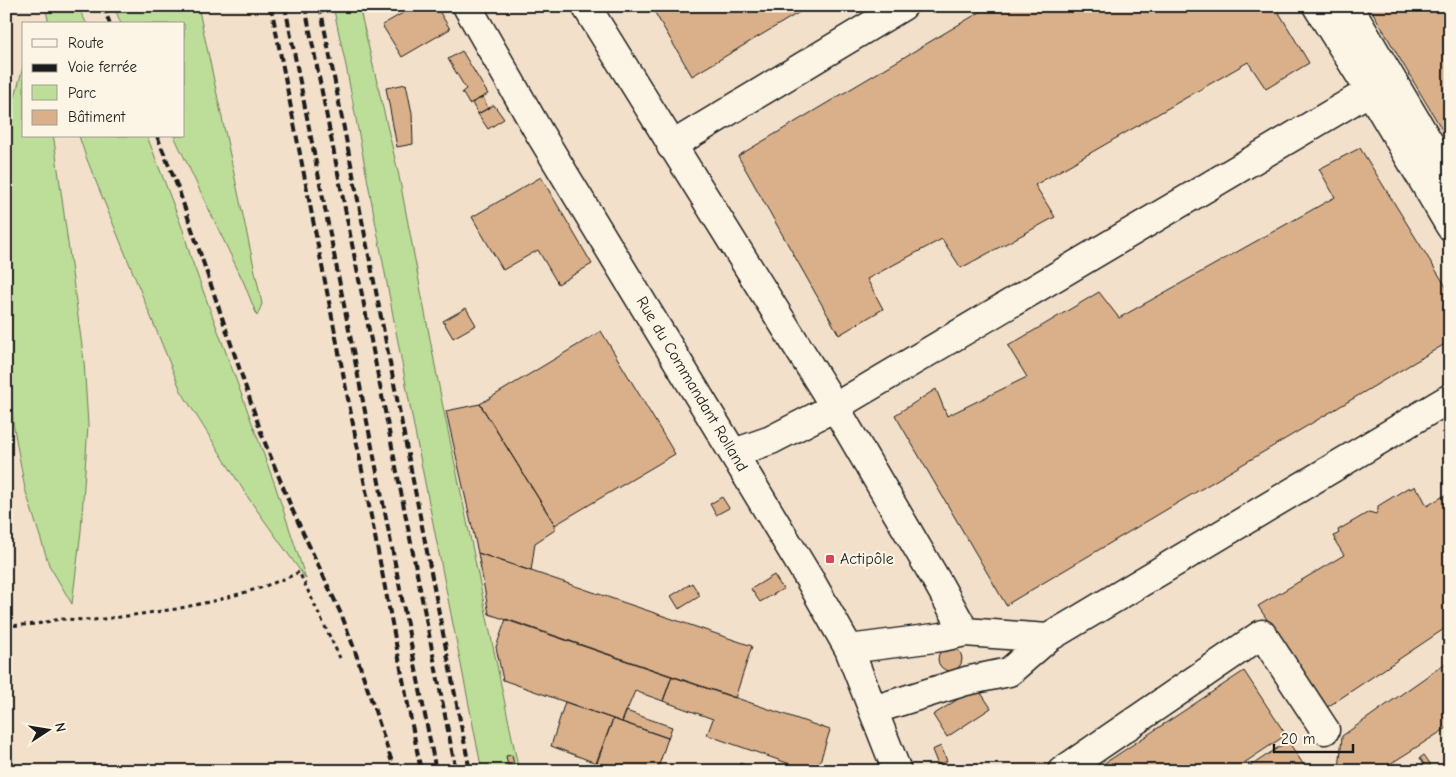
<svg xmlns="http://www.w3.org/2000/svg" width="1456" height="777" font-family="'Comic Neue',sans-serif">
	<rect width="100%" height="100%" fill="#fcf5e5"/>
	<filter id="ink" filterUnits="userSpaceOnUse"><feTurbulence type="fractalNoise" baseFrequency=".02" numOctaves="2"/><feDisplacementMap in="SourceGraphic" scale="10" xChannelSelector="R" yChannelSelector="G"/><feConvolveMatrix kernelMatrix="1 2 1 2 8 2 1 2 1" color-interpolation-filters="sRGB"/></filter>
	<g filter="url(#ink)">
		<path fill="#f2e0ca" fill-rule="evenodd" d="M6,6h1444v756l-14,9h-1430zM24,24h160v112h-160z"/>
		<path fill="#bcde98" stroke="#6c7d5a" d="M45,6h32l10,18h-38z
			M114,6h84l64,298 -5,12 -13,-33 -70,-147h10v-112h-63z
			M333,6h26l40,170 43,226 77,369h-37l-68,-344 -68,-361z
			M24,63v73h29l1,4 30,221 4,64 -7,106 -9,73 -23,-39 -24,-76 -12,-66 -6,-110 -1,-182z
			M79,136h68l36,94 8,28 84,227 31,94 -57,-80 -68,-108 -95,-234z"/>
		<path fill="#d9b08a" stroke="#1c1c1c" d="M415,6h21l14,23 -48,28 -20,-32z
			M651,6h159l-118,70z
			M990,6h285l34,57 -43,26 -18,-27 -213,123 20,32 -94,51 -19,-29 -75,40 16,30 -44,26 -101,-179z
			M1369,6h81v137l-50,-84z
			M462,51l26,43 -19,10 -7,-12 4,-3 -18,-30z
			M406,84l6,29 1,31 -16,3 -11,-59z
			M483,97l5,11 -10,6 -6,-11z
			M494,105l10,14 -16,10 -10,-15z
			M1360,148l90,145v48l-444,264 -111,-190 41,-26 11,27 80,-39 -19,-31 91,-54 20,26 216,-121 -16,-28z
			M541,177l51,87 -34,20 -20,-34 -35,20 -31,-53z
			M466,308l10,17 -23,13 -10,-17z
			M601,331l74,123 -120,71 -75,-121z
			M480,404l75,121v5l-20,13 -4,28 -53,-18 -32,-142z
			M1415,486l2,5 2,-1 8,16 23,-14v133l-124,83 -68,-102 86,-51 -9,-14 1,-1 -2,-4 5,-3 -1,-3 31,-18 7,2 2,-4v-4l31,-19 1,2z
			M722,497l7,11 -13,7 -6,-11z
			M478,553l274,93 -17,52 -246,-84z
			M774,575l9,14 -23,13 -9,-13z
			M692,583l8,13 -21,13 -8,-13z
			M506,619l166,57 -9,25 -28,-10 -13,31 -119,-42 -7,-33z
			M938 659a12 12 0 1 1 24 0a12 12 0 1 1-24 0Z
			M1450,660v66l-71,45h-40l3,-35z
			M1244,671l42,64 -54,36h-139z
			M672,676l158,54 -13,41h-7l-103,-36 6,-16 -50,-18z
			M977,687l14,21 -44,29 -14,-22z
			M565,702l48,17 -17,44 -45,-17z
			M626,711l46,16 -4,11 -46,-16z
			M613,719l55,19 -11,33h-63z
			M1288,741l17,26 -6,4h-56z
			M941,746l6,15 -9,4 -6,-15z
			M512,755l2,10 -6,1 -2,-10z
			M1424,755l7,10 -5,2 -6,-9z
			M1450,761v10h-14z
			M740,763l22,8h-25z"/>
		<g fill="none" stroke-linecap="round" stroke-linejoin="round">
			<g stroke="#1c1c1c" stroke-width="31">
				<path id="minor" d="M467,6l73,128 270,446 39,69 48,122
					M586,6l249,401 103,176 27,49
					M1348,6l102,172
					M1370,91l80,135
					M671,146l232,-140
					M734,453l37,-13 64,-33 535,-316 -53,-85
					M849,649l93,-12 23,-5 83,6
					M873,710l93,-29 43,-9 39,-34 402,-240
					M1062,771l200,-137 63,96"/>
			</g>
			<path stroke="#1c1c1c" stroke-width="3" stroke-dasharray="4 4" stroke-linecap="butt" d="M6,626l31,-2 23,-5 34,1 26,-3 56,-8 42,-9 42,-12 29,-11 10,-5 41,86"/>
			<use href="#minor" stroke="#fcf5e5" stroke-width="28"/>
			<path stroke="#1c1c1c" stroke-width="4" stroke-dasharray="8 4" stroke-linecap="butt" d="M103,6l7,18
				M271,6l150,765
				M285,6l151,765
				M305,6l151,765
				M320,6l150,765
				M157,136l21,52 85,250 29,71 50,107 12,32 41,123"/>
		</g>
	</g>
	<rect fill="#d1495b" stroke="#fcf5e5" stroke-width="2" x="825" y="554" width="10" height="10" rx="2.5"/>
	<g text-anchor="middle" dominant-baseline="central" stroke-width="4" stroke-linejoin="round" paint-order="stroke">
		<g font-size="16" fill="#1c1c1c" stroke="#fcf5e5">
			<text transform="translate(692 384) rotate(59)">Rue du Commandant Rolland</text>
		</g>
		<g font-size="16" fill="#1c1c1c" stroke="#fcf5e5" text-anchor="start">
			<text x="840" y="559">Actipôle</text>
		</g>
	</g>
	<rect width="1456" height="777" fill="none" stroke="#fcf5e5" stroke-width="25"/>
	<rect x="12" y="12" width="1431" height="752" fill="none" stroke="#1c1c1c" stroke-width="2" filter="url(#ink)"/>
	<rect x="22" y="22" width="162" height="115" fill="#fcf5e5" stroke="#a29e95"/>
	<rect x="32" y="39" width="25" height="8" fill="#fcf5e5" stroke="#a29e95"/>
	<text x="68" y="48" font-size="15" fill="#1c1c1c">Route</text>
	<rect x="32" y="64" width="25" height="8" fill="#1c1c1c" stroke="#a29e95"/>
	<text x="68" y="72" font-size="15" fill="#1c1c1c">Voie ferrée</text>
	<rect x="32" y="85" width="25" height="15" fill="#bcde98" stroke="#a29e95"/>
	<text x="68" y="98" font-size="15" fill="#1c1c1c">Parc</text>
	<rect x="32" y="110" width="25" height="15" fill="#d9b08a" stroke="#a29e95"/>
	<text x="68" y="122" font-size="15" fill="#1c1c1c">Bâtiment</text>
	<g transform="translate(48 730) rotate(78)" stroke="#fcf5e5" stroke-width="4" paint-order="stroke">
	<path d="M0-4L9 19L0 12L-9 19Z" fill="#1c1c1c"/>
	<text y="-8" font-size="14" font-weight="bold" text-anchor="middle" fill="#1c1c1c">N</text>
	</g>
	<path d="M1274 744v8h79v-8" fill="none" stroke="#1c1c1c" stroke-width="2.5"/>
	<text x="1281" y="744" font-size="15" fill="#1c1c1c" stroke="#fcf5e5" stroke-width="4" paint-order="stroke">20 m</text>
</svg>
